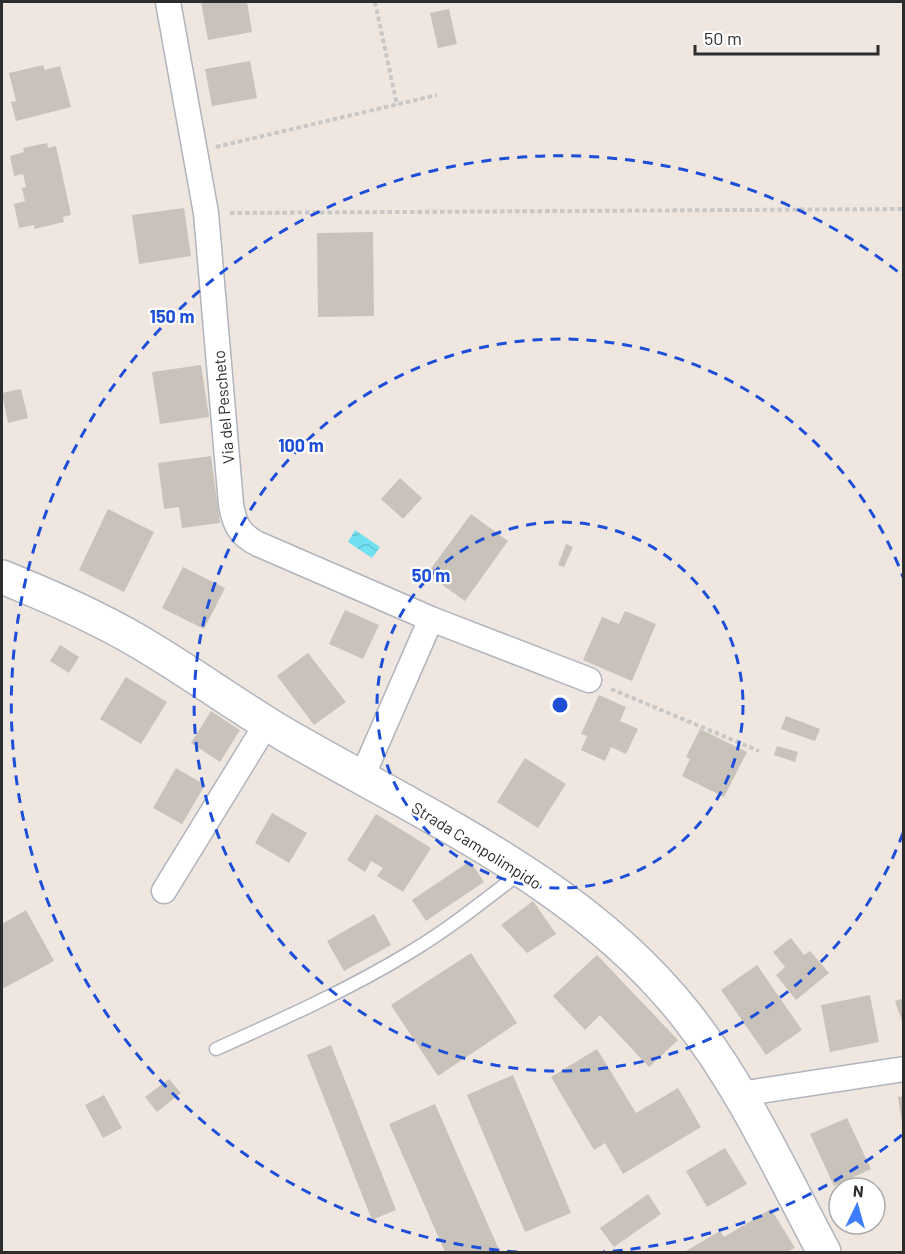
<svg xmlns="http://www.w3.org/2000/svg" width="905" height="1254" font-family="Barlow,sans-serif">
	<defs>
		<pattern id="water-waves" width="16" height="10" patternUnits="userSpaceOnUse" patternTransform="scale(1.5)"><rect width="16" height="10" fill="#71e1f2"/><path d="M0 5q4-4 8 0t8 0" fill="none" stroke="#62c1d0"/></pattern>
	</defs>
	<rect width="100%" height="100%" fill="#efe6e0"/>
	<path fill="url(#water-waves)" d="M355,530l25,17 -8,11 -24,-16z"/>
	<path fill="#c8c2bb" d="M201,2h46l5,30 -44,8z
		M449,9l8,35 -19,4 -8,-35z
		M250,61l7,37 -45,8 -7,-37z
		M43,65l2,5 15,-4 11,41 -55,14 -5,-19 5,-1 -7,-28z
		M47,143l1,5 8,-2 15,69 -8,2 1,5 -30,7v-4l-15,3 -5,-24 11,-3 -3,-13 4,-1 -3,-13 -9,2 -4,-20 14,-4 -1,-4z
		M184,208l7,48 -52,8 -7,-49z
		M373,232l1,84 -56,1 -1,-84z
		M201,365l8,52 -49,7 -8,-52z
		M21,389l7,29 -20,5 -6,-30z
		M211,456l9,67 -38,5 -3,-21 -15,2 -6,-46z
		M400,478l22,20 -19,21 -22,-20z
		M108,509l46,23 -30,60 -45,-22z
		M471,514l37,27 -43,60 -38,-27z
		M566,544l7,3 -9,20 -6,-2z
		M183,567l42,21 -21,41 -42,-21z
		M345,610l34,15 -16,34 -34,-15z
		M625,611l31,13 -24,57 -49,-21 19,-43 17,7z
		M60,645l19,12 -10,16 -19,-12z
		M308,653l38,49 -32,23 -37,-49z
		M126,677l41,25 -26,42 -41,-25z
		M599,695l27,12 -6,14 18,8 -12,25 -15,-7 -6,14 -24,-11 6,-14 -6,-2z
		M211,711l29,19 -20,32 -29,-19z
		M786,716l34,13 -5,12 -34,-12z
		M700,729l47,23 -23,45 -42,-21 8,-17 -4,-2z
		M777,746l21,6 -3,10 -21,-7z
		M525,758l41,26 -28,44 -41,-26z
		M176,768l29,17 -23,39 -29,-16z
		M272,813l35,20 -18,30 -34,-20z
		M376,814l55,34 -28,44 -26,-16 6,-8 -12,-7 -6,11 -18,-12z
		M470,861l14,21 -58,39 -14,-21z
		M533,901l23,33 -29,19 -26,-28z
		M26,910l28,51 -52,28v-65z
		M374,914l17,31 -47,26 -17,-30z
		M791,938l13,17 6,-4 19,22 -33,27 -20,-25 9,-8 -12,-15z
		M471,953l46,70 -79,53 -47,-71z
		M597,955l81,85 -29,27 -49,-52 -15,15 -32,-34z
		M757,965l45,65 -36,25 -45,-65z
		M870,995l9,47 -49,10 -9,-47z
		M904,998v26h-1l-8,-23z
		M331,1045l65,165 -24,10 -65,-165z
		M597,1049l39,64 42,-25 23,39 -78,47 -18,-31 -11,7 -43,-73z
		M513,1075l58,138 -46,19 -58,-137z
		M169,1079l12,14 -24,19 -12,-15z
		M104,1095l18,33 -19,10 -18,-33z
		M904,1096v27h-2l-4,-26z
		M435,1104l65,148h-55l-56,-128z
		M847,1118l24,51 -37,17 -24,-52z
		M725,1148l22,36 -40,23 -21,-36z
		M648,1194l13,20 -47,33 -14,-19z
		M771,1209l24,39 -8,4h-100l-1,-1 34,-20 4,6z"/>
	<g fill="none" stroke-linecap="round" stroke-linejoin="round">
		<g stroke="#b0b4bd" stroke-width="15">
			<path id="lane" d="M216,1049c67,-30 134,-60 196,-98 38,-23 73,-51 108,-78"/>
		</g>
		<g stroke="#b0b4bd" stroke-width="27">
			<path id="street" d="M168,2l38,211 25,291c3,20 9,31 27,40l173,75 -69,158
				M431,619l158,61
				M164,891l103,-168
				M740,1094l164,-25"/>
		</g>
		<g stroke="#b0b4bd" stroke-width="36">
			<path id="secondary" d="M2,577c45,18 91,38 134,63 50,29 98,64 148,94 141,82 299,150 402,281 57,72 95,157 138,237"/>
		</g>
		<path stroke="#c8c8c8" stroke-width="4" stroke-dasharray="4.5 3" stroke-linecap="butt" d="M375,2l22,103
			M216,147l221,-52
			M230,213l674,-4
			M611,689l148,62"/>
		<use href="#lane" stroke="#fff" stroke-width="12"/>
		<use href="#street" stroke="#fff" stroke-width="24"/>
		<use href="#secondary" stroke="#fff" stroke-width="33"/>
	</g>
	<g fill="none" stroke="#1d4ed8" stroke-width="3" stroke-dasharray="10 8">
		<circle cx="560" cy="705" r="183"/>
		<path d="M903 833A366 366 0 1 1 903 577"/>
		<path d="M902 1135A549 549 0 0 1 603 1252M517 1252A549 549 0 1 1 902 275"/>
	</g>
	<g text-anchor="middle" dominant-baseline="central" stroke-width="4.5" stroke-linejoin="round" paint-order="stroke">
		<g font-size="16" fill="#2d2d2d" stroke="#fff">
			<text transform="translate(223 407) rotate(-95)">Via del Pescheto</text>
			<text transform="translate(477 845) rotate(32)">Strada Campolimpido</text>
		</g>
	</g>
	<circle cx="560" cy="705" r="9" fill="#1d4ed8" stroke="#fff" stroke-width="3"/>
	<g font-size="18" text-anchor="middle" font-weight="bold" fill="#1d4ed8" stroke="#fff" stroke-width="4.5" stroke-linejoin="round" paint-order="stroke">
		<text x="172" y="323">150 m</text>
		<text x="301" y="452">100 m</text>
		<text x="431" y="582">50 m</text>
	</g>
	<rect width="905" height="1254" fill="none" stroke="#2d2d2d" stroke-width="6"/>
	<g transform="translate(857 1206) rotate(5)"><circle r="28" fill="#ffffff" stroke="#ababab" stroke-width="1.5"/>
	<path d="M0-4.5L10 22L0 15L-10 22Z" fill="#3d7bff"/>
	<text y="-9" font-size="16" font-weight="bold" text-anchor="middle" fill="#2d2d2d">N</text>
	</g>
	<path d="M695 45v9h183v-9" fill="none" stroke="#2d2d2d" stroke-width="3"/>
	<text x="704" y="45" font-size="18" fill="#2d2d2d" stroke="#ffffff" stroke-width="4.5" paint-order="stroke">50 m</text>
</svg>
